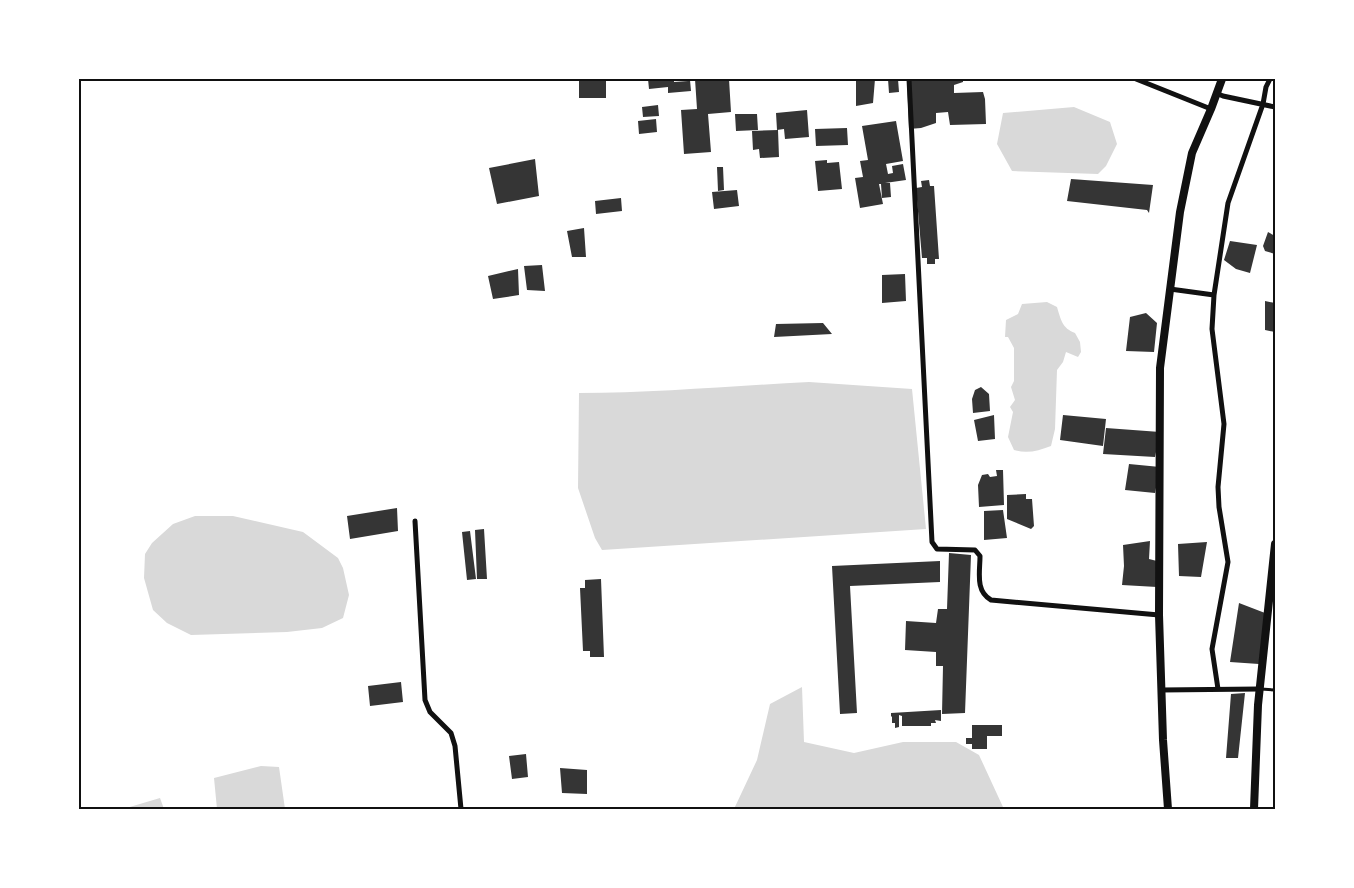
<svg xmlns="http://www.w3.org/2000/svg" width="1354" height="888" font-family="'Roboto Condensed',sans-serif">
	<rect width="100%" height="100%" fill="#fff"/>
	<path fill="#d9d9d9" d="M1074,107l36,15 7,22 -11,22 -8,8 -86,-3 -15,-27 6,-31z
		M1047,302l10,5c4,13 5,21 18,26l5,9 1,10 -3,5 -12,-5 -3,10 -6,8 -2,59 -4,17c-13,5 -24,8 -37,4l-6,-13 5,-25 -3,-5 5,-7 -4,-13 3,-6v-33l-6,-11h-3l1,-17 12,-6 4,-10z
		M809,382l103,7 14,140 -324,21 -7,-12 -17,-50 1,-95c76,0 153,-7 230,-11z
		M195,516h38l70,16 35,26 5,10 6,27 -6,23 -21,10 -35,4 -96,3 -24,-12 -14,-13 -9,-32 1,-24 7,-11 21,-19z
		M802,687l2,55 50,11 49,-11h53l23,13 24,52 -2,2h-267l23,-49 13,-56z
		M261,766l18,1 6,42h-68l-3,-31z
		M160,798l4,11h-41z"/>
	<path fill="#353535" d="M579,79h33v1l-6,1v17h-27z
		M648,79h26v3l14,-1v-2h6v1h-4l1,11 -23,2v-6l-19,2z
		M695,79h34l2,33 -23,2 3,38 -27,2 -3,-44 16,-1z
		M856,79h19l-2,24 -17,3z
		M888,79h10l1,13 -10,1z
		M907,79h56v3l-9,3v8l29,-1 2,7 1,25 -36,1 -2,-13 -12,1v10l-15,5 -12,1z
		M658,105l1,11 -16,1 -1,-10z
		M807,110l2,27 -24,2 -1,-10 -7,1 -1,-17z
		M735,114h22l1,16 -22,1z
		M656,119l1,13 -18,2 -1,-13z
		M896,121l7,40 -17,3 2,10 5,-1 -1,-7 11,-2 3,16 -21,3h5l1,14 -9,1 -1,-14h-2l4,20 -23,4 -5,-30 8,-1 -3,-16 8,-1 -6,-34z
		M847,128l1,17 -32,1 -1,-17z
		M778,130l1,27 -19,1 -1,-9 -6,1 -1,-19z
		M535,159l4,37 -42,8 -8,-36z
		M827,160v3l12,-1 3,27 -24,2 -3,-30z
		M717,167h6l1,23 -6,1z
		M1071,179l82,6 -4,28 -2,-3 -80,-9z
		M929,180l1,6h4l5,73h-4v5h-8v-6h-5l-6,-70 6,-1 -1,-6z
		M737,190l2,16 -25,3 -2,-17z
		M621,198l1,13 -26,3 -1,-13z
		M584,228l2,29h-14l-5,-26z
		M1268,232l7,4v18l-10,-3 -2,-5z
		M1230,241l27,4 -7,28 -14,-4 -12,-9z
		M542,265l3,26 -18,-1 -3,-24z
		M518,269l1,26 -26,4 -5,-23z
		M905,274l1,27 -24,2v-28z
		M1265,301l10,2v29l-10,-2z
		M1146,313l11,10 -3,29 -28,-1 4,-34z
		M823,323l9,11 -58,3 2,-13z
		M981,387l8,7 1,17 -17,2 -1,-14 3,-9z
		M994,415l1,24 -17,2 -4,-21z
		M1063,415l43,4 -3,27 -43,-6z
		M1106,428l54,4 -5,25 -52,-3z
		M1129,464l31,3 -5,26 -30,-3z
		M996,470h7l1,35 -25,2 -1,-22 4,-10 6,-1 2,3 7,-1z
		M1026,494v5h6l2,27 -3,3 -24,-10v-24z
		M397,508l1,23 -48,8 -3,-23z
		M1003,510l4,28 -23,2v-29z
		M484,529l3,50h-10l-2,-49z
		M470,531l6,48 -9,1 -5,-48z
		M1150,541l-1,18 8,2v26l-35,-2 2,-19 -1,-21z
		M1207,542l-6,35 -22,-1 -1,-32z
		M949,553l22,2 -6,158 -23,1 1,-48h-7v-14l-31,-2 1,-29 30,2 2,-14h9z
		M940,561v21l-90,4 7,127 -17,1 -8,-148z
		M601,579l3,78h-14v-6h-7l-3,-63h5v-8z
		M1239,603l26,10 -6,51 -29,-2z
		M401,682l2,20 -33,4 -2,-20z
		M1245,693l-7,65h-12l5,-64z
		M941,710v11l-6,-1 1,3h-5v3h-29v-10l-3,-1v12l-4,1v-5h-3v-6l-1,-1v-3z
		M972,725h30v11h-15v13h-15v-5h-6v-6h6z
		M526,754l2,23 -16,2 -3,-23z
		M560,768l27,2v24l-25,-1z"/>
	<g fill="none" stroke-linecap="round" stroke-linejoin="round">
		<path stroke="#111" stroke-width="3" d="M1261,689l14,1"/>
		<path stroke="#111" stroke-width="5" d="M909,79l23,463 5,7 38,1 5,6c0,16 -5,35 11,44l168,15
			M1136,79l75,30
			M1216,93l7,3 52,11
			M1170,289l44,6
			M415,521l10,179 5,12 21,21 4,13 6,63
			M1218,689l-6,-40 16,-87 -9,-55 -1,-20 6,-63 -12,-95 2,-34 14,-92 35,-99 3,-17 4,-8
			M1161,690l98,-1"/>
		<path stroke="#111" stroke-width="8" d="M1168,809l-5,-69 -4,-125 1,-247 20,-156 12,-59 19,-44 11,-30
			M1254,809l4,-104 17,-161"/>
	</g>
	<rect width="1354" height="888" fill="none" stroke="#ffffff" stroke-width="160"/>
	<rect x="80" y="80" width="1194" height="728" fill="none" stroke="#111" stroke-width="2"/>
</svg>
